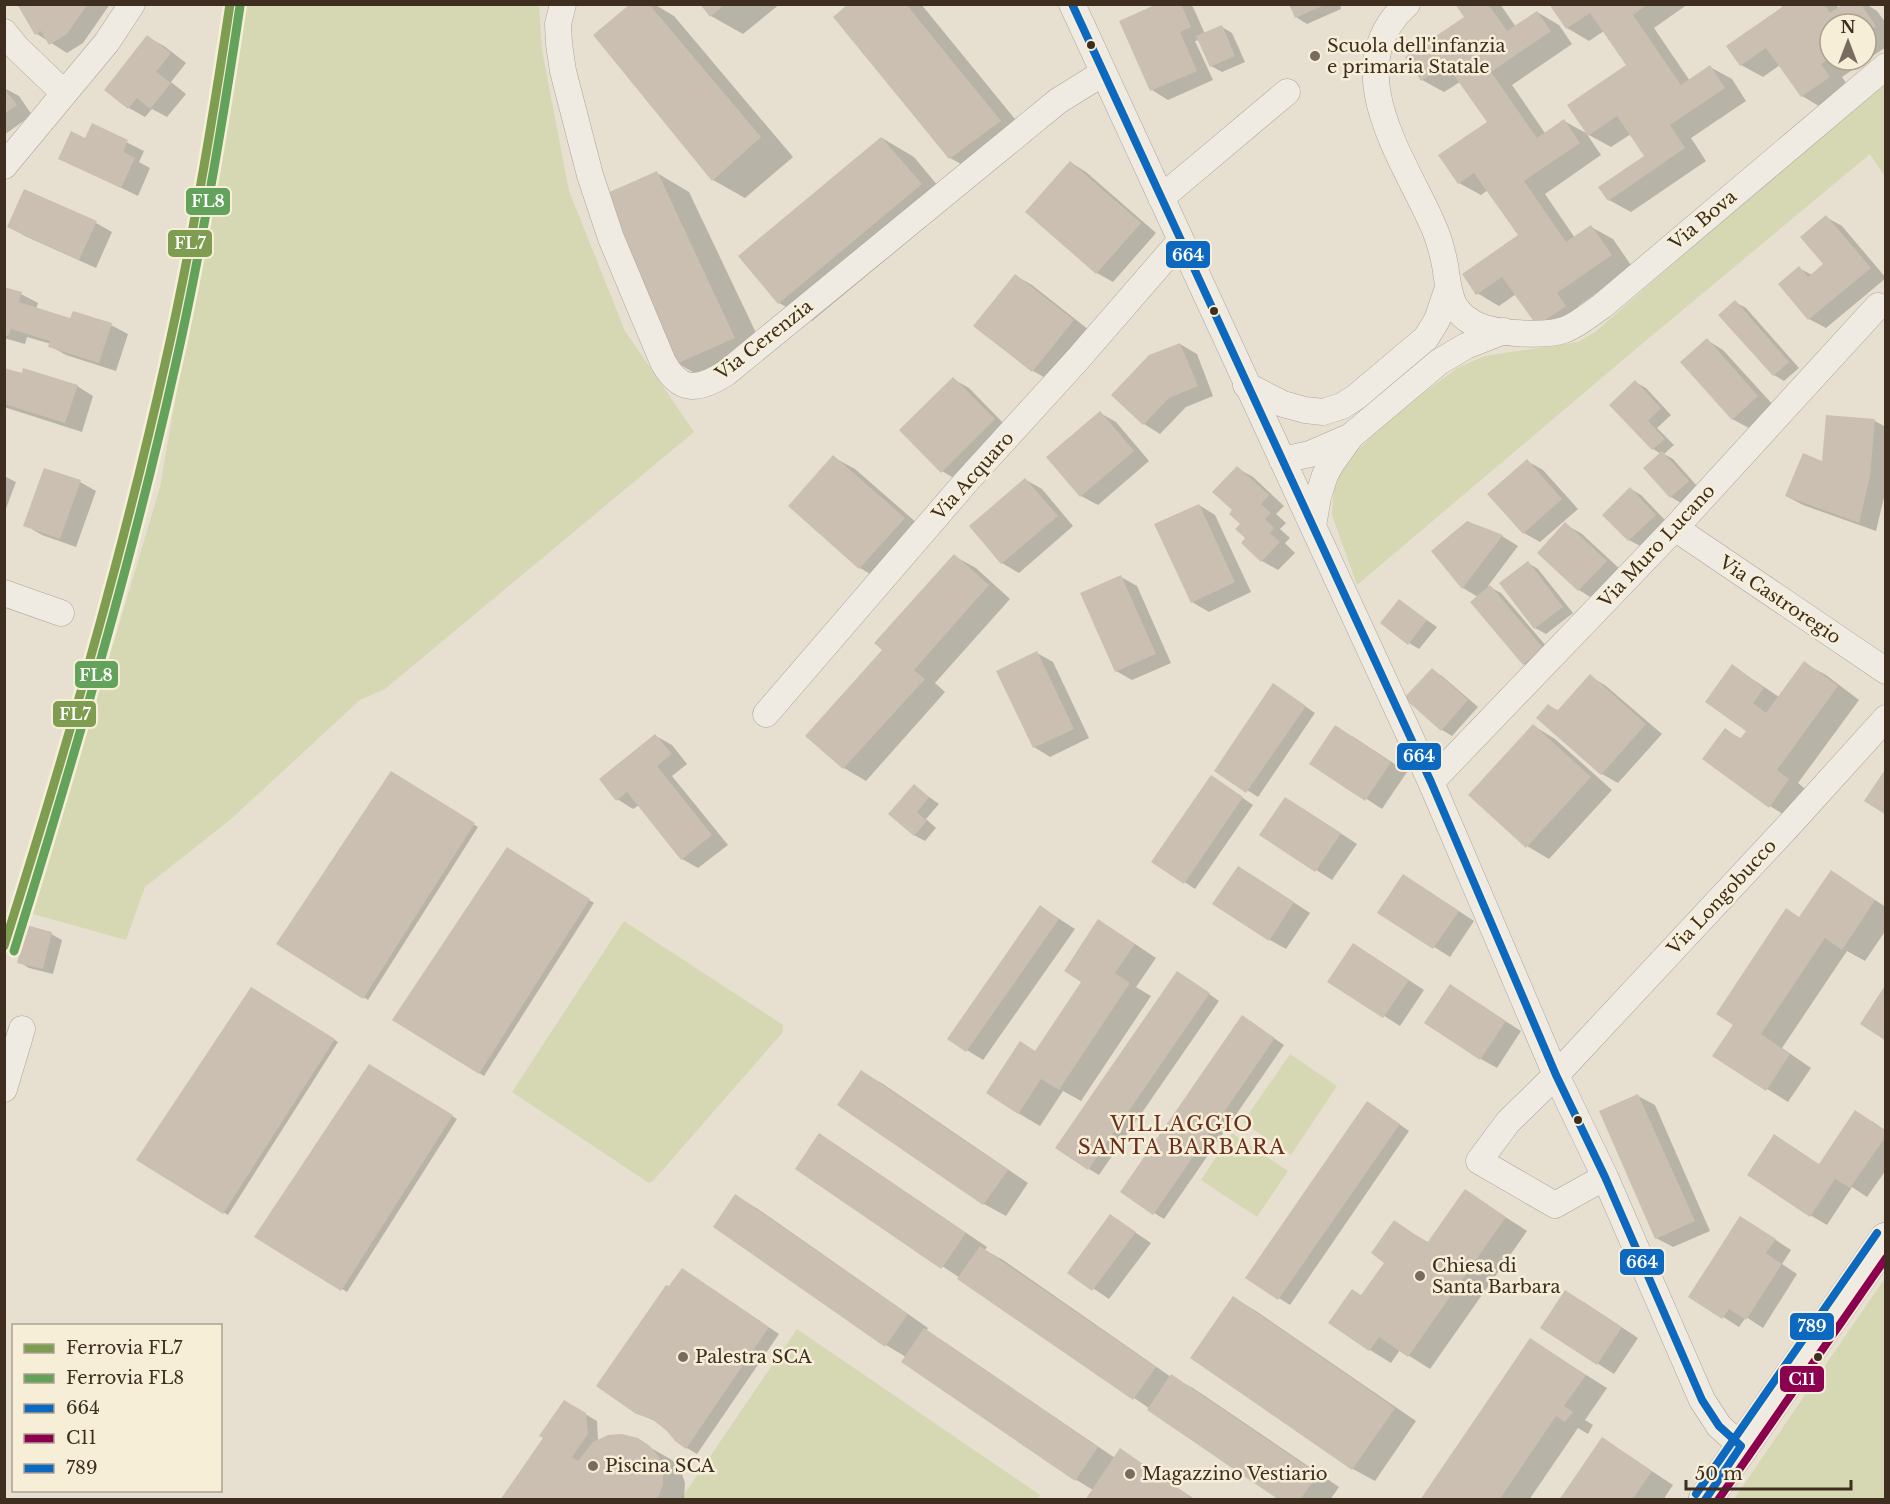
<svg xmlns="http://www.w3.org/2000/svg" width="1890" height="1504" font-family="'Libre Baskerville',serif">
	<rect width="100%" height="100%" fill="#e7e0d1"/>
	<path fill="#d6d7b3" d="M244,5h295l3,45 27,141 56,140 69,101 -309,257 -25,11 -129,119 -86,68 -19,53 -93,-26 127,-427z
		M1885,79v98l-15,-23 -233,194 -280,237 -25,-70 2,-26 12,-28 50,-48 63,-46 26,-11 93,-14 17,-10z
		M624,921l159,104v7l-130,149 -4,2 -137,-91z
		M1290,1054l47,32 -46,69 -48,-33z
		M1232,1133l56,38 -31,46 -56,-37z
		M1885,1278v221h-151z
		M797,1329l243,166 -3,4h-356z"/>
	<path fill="#0003" fill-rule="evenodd" d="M18,4h92l-27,39 -16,10 -30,-19z
		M633,4h21l20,12 119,141 -48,41 -32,-18z
		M702,4h78l-37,30 -32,-18z
		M850,4h71l111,136 -49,36 -33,-18z
		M1161,4h28l4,3 12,27 17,-7 10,6 13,29 -23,10 -11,-6 -12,-26 -4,1 18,39 -45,20 -16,-10 -31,-68z
		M1291,4h49l1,5 -34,15 -11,-7z
		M1457,4h43l16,23 21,-15 22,13 13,19 -60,41 33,48 19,-12 22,12 15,22 -56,39 30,44 16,-11 22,12 20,29 -55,38 9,13 -27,18 -44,-43 -17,12 -22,-13 43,-57 -32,-46 -7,5 -22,-12 30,-60 -29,-41 -16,10 -22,-12 44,-63z
		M1551,4h137l-34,24 36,53 20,-14 22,12 14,22 -55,37 15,23 -75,51 -22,-12 37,-43 -15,-23 -20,13 -22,-12 39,-70 -24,-34 -15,10 -22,-13z
		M1782,4h54l3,5 7,-5h20l11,7 9,12v24l-44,30 9,13 -27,19 -22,-13 -22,-31 -17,12 -22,-12 43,-58zM1830,24h36v36h-36z
		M147,37l17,9 22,17 -15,19 15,12 -19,23 -15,-8 -7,8 -16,-9 -23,-19z
		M4,88l15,8 13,19 -28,20z
		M92,125l52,26 -5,11 11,6 -12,28 -78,-38 26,-18z
		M882,138l32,19 39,47 -141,117 -33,-18z
		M1070,162l16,10 70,61 -43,49 -16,-9z
		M657,173l32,19 78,164 -57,26 -33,-19z
		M1826,217l16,9 44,52 -60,50 -17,-9 -10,-51 13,7 13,-11z
		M96,223l16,9 -16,36 -71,-32 -16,-9z
		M1016,276l16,9 57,45 -40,50 -16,-9 -57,-45z
		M4,288l17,6 17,9 -2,6 35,11 40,5 17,9 -12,37 -50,-16 -16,-9 1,-2 -24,-7 -2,7 -21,-6z
		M1735,302l11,6 53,60 -15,13 -10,-6z
		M1707,340l16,10 51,56 -25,22 -17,-9z
		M1180,344l17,10 16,42 -27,11 -26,27 -16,-10 -31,-29z
		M4,369l73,17 16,10 -11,36 -78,-25z
		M953,379l16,9 41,42 -51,51 -17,-10z
		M1635,382l11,6 25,27 -14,13 17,17 -10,9 9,5 25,28 -17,16 -10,-6 -10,-43 -8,-5z
		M1100,413l16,9 33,39 -51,44 -17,-9z
		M1827,417l48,4 11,6v62l-10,42 -73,-26 -17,-9 38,-33z
		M833,457l22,12 71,62 -44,50 -22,-13 -70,-62z
		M1527,461l16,9 35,39 -38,33 -16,-9z
		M1237,468l16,9 31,29 -8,8 10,9 -6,6 10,9 -5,5 10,10 -17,17 -16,-9 -19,-18 4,-5 -13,-28z
		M4,476l12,6 -12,32z
		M1026,480l16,9 31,37 -54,47 -17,-10 -31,-37z
		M80,482l16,9 -20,56 -34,-12 -17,-10z
		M1631,489l10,6 25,26 -26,25 -11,-6z
		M1199,505l16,10 36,77 -42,20 -17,-10z
		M1467,523l35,13 16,10 -30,40 13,7 52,61 -18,16 -11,-6 -46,-67 -15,-9 -30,-37z
		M1565,524l17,10 40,37 -27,29 -16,-10 -40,-37z
		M954,556l22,12 34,31 -75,84 10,9 -79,89 -22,-13 -36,-32 76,-86z
		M1528,563l10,6 35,44 -27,21 -11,-6z
		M1121,577l16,9 34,77 -39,17 -16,-9z
		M1399,601l38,26 -18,22 -10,-6z
		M1037,653l16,9 36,76 -39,19 -16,-10z
		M1804,663l22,12 33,25 -61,83 12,10 -19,26 -21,-13 -45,-76 17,9 6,-8 -15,-65 46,31z
		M1432,670l10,6 36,31 -26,29 -10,-6z
		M1590,676l16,10 56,48 -44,49 -16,-9 -64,-57 11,-11 10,5z
		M1284,692l31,21 -57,84 -42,-27z
		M1534,726l21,13 57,51 -63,69 -22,-13z
		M656,736l16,9 15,19 -15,12 56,69 -30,23 -16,-9 -43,-54 -6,4 -16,-10z
		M1352,736l55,36 -25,37 -71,-46z
		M392,773l86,54 -110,173 -90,-56z
		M1221,783l32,22 -58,84 -41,-27z
		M914,786l25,18 -13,15 10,9 -11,13 -11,-6z
		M1302,808l55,36 -25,36 -71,-45z
		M507,849l87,54 -110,173 -90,-56z
		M1831,872l55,35v23l-21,31 -18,-10 -65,97 29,20 -23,34 -74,-47z
		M1255,877l55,36 -24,36 -16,-9z
		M1419,885l55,36 -24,36 -71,-45z
		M1041,907l34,22 -92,131 -34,-21z
		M51,934l11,6 -9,34 -24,-6 -10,-6z
		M1120,934l36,24 -20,29 15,9 -70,105 -18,-10 -23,35 -22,-13 18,-61z
		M1369,954l55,36 -24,36 -71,-45z
		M1188,979l31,22 -120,174 -10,-6z
		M252,989l86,53 -110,173 -90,-56z
		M1466,996l55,35 -24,37 -16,-9z
		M1253,1024l31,21 -120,174 -10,-6z
		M370,1066l87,53 -110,173 -91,-56z
		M862,1072l21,12 145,99 -22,33 -22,-12z
		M1638,1096l17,9 55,126 -37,16 -17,-9z
		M1378,1109l31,22 -119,174 -43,-27z
		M1872,1121l14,10v39l-19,27 -15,-10 -25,38 -17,-10z
		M820,1135l21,13 146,99 -2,3 18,10 168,117 22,11 146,99 -9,13h-48l-322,-222 -163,-109z
		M1465,1191l62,40 -97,138 -30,-19 -9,13 -21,-13 -8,-54 24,-34 8,-40 35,21z
		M736,1196l22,13 170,119 -2,3 20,12 169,115 5,-8 76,50h-109l6,-10 -18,-11 -169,-122 -20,-12z
		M1111,1216l40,27 -42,56 -40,-27z
		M1756,1227l35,23 -9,14 15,10 -34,54 -17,-11 -7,10 -49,-31z
		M692,1276l87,58 -82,120 -10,-6 -27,-25 -24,-10 33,-125z
		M1234,1298l22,13 160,110 -41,60 -22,-12 -161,-111z
		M1582,1301l56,37 -24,36 -72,-46z
		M1530,1340l77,48 -22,32 8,5 -5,9 -10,-6 -49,72h-107z
		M565,1402l32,19 1,20 39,-1 35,20 9,11 4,12 -1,17h-182l43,-62z
		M1603,1439l70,46 -10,15h-102z"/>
	<path fill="#cbbfb2" d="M17,4h71l-21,30 -18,11 -8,-14 -6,4z
		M630,4h19l112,133 -49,44 -119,-146z
		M700,4h25l-15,13z
		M848,4h58l95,117 -52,38 -116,-142z
		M1157,4h24l10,23 -11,5 17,39 -47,20 -31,-70z
		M1289,4h38l-32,14z
		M1455,4h33l19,27 30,-20 14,20 -60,41 46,66 27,-19 16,24 -56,38 42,61 25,-17 21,30 -55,38 9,13 -29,20 -35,-49 -26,18 -14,-21 56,-39 -44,-62 -16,11 -20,-29 49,-33 -41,-58 -25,17 -16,-24 59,-40z
		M1549,4h99l-15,11 48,70 29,-20 15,23 -55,37 15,23 -77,53 -10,-14 46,-31 -27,-40 -29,20 -21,-31 59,-40 -36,-52 -24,16z
		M1780,4h44l6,9 13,-9h18l15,22 -10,8v-10h-36v34l-9,6 9,13 -29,20 -35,-49 -26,18 -14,-20 56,-39z
		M1222,25l13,31 -25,11 -14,-31z
		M147,35l24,18 -15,19 15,11 -21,26 -13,-11 -9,11 -24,-19z
		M4,88l13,17 -13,9z
		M92,123l36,17 -5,12 12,6 -14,30 -63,-29 13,-28 14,7z
		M881,137l41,47 -144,120 -40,-48z
		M1070,161l71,62 -45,51 -71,-62z
		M657,171l78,167 -59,26 -73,-169z
		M24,189l73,32 -18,39 -72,-33z
		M1826,215l45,53 -63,52 -30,-36 21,-18 9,11 15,-13 -23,-27z
		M1015,274l59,46 -42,52 -59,-46z
		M4,287l18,5 -3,10 51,16 3,-7 39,12 -13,40 -51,-16 2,-6 -39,-12 -3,7 -4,-1z
		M1735,300l54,62 -16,14 -55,-61z
		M1707,338l51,58 -26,24 -52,-58z
		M1180,343l18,43 -29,12 -26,27 -32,-30 38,-40z
		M4,368l18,5 1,-5 55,17 -13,38 -61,-19z
		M953,377l42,42 -54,54 -42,-43z
		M1635,380l26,28 -13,13 17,18 -13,11 -43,-45z
		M1100,411l34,40 -54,46 -34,-40z
		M1826,415l49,4 -5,58 -11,46 -74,-27 18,-43 19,8z
		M1662,451l27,30 -19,17 -27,-30z
		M833,455l72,63 -46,51 -71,-63z
		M1527,459l35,40 -39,35 -36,-40z
		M1237,466l32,29 -8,9 10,9 -6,6 9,9 -4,5 10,9 -19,20 -20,-19 4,-5 -10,-9 5,-5 -11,-10 3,-4 -20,-18z
		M44,468l37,12 -21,59 -37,-13z
		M1025,478l33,38 -57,48 -32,-38z
		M1630,487l26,28 -28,26 -26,-26z
		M1199,504l36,78 -44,21 -37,-79z
		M1467,521l36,14 -41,54 -31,-38z
		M1565,522l42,39 -29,30 -41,-38z
		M954,554l35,31 -75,85 11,9 -82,90 -38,-33 77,-86 -8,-7z
		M1528,561l35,46 -29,22 -35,-46z
		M1121,575l35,79 -41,18 -35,-79z
		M1490,585l53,63 -20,17 -53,-63z
		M1399,599l28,21 -19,25 -28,-22z
		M1037,651l37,78 -41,19 -37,-77z
		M1804,661l34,25 -61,84 12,9 -20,29 -67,-49 23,-31 15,11 6,-8 -41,-29 27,-38 32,24 -11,15 13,10z
		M1432,668l36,32 -27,31 -37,-33z
		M1590,674l56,50 -45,51 -65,-57 12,-14 9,7z
		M1273,683l33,23 -60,87 -32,-22z
		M1533,724l58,53 -65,71 -58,-53z
		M1335,725l56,37 -26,39 -56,-37z
		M655,734l17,20 -15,12 55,69 -31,25 -54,-68 -11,9 -17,-22z
		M1886,768v47l-22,-14z
		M391,771l84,52 -112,176 -87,-55z
		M1211,775l32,22 -59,87 -33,-22z
		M914,784l15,13 -12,15 10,9 -13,15 -26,-22z
		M1285,797l56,36 -26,39 -56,-37z
		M507,847l83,52 -111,175 -87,-54z
		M1238,866l56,36 -25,39 -57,-37z
		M1831,870l44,30 -33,50 -17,-12 -64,96 29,20 -24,37 -54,-35 21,-31 -17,-11 70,-106 13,9z
		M1403,874l56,37 -26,38 -56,-36z
		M1040,905l19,14 -93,133 -19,-13z
		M1098,919l37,25 -20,29 15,10 -71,107 -18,-11 -23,35 -32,-21 34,-52 15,10 46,-69 -17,-11z
		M26,925l26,7 -9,37 -26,-6z
		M1353,943l56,37 -26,38 -56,-36z
		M1177,971l33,22 -122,177 -33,-22z
		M1450,984l56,37 -26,39 -56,-37z
		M1886,984v57l-26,-17z
		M251,987l84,52 -112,175 -87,-54z
		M1242,1015l33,23 -122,177 -33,-23z
		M369,1064l84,51 -112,176 -87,-54z
		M861,1070l147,100 -25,35 -146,-100z
		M1638,1094l57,127 -40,18 -56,-128z
		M1367,1101l33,23 -122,176 -33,-22z
		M1855,1110l31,21v5l-36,52 -15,-9 -25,38 -63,-42 27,-41 45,30z
		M819,1133l147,100 -25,36 -146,-100z
		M1465,1189l41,28 -98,140 -29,-20 -10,14 -41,-28 24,-34 9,6 23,-32 -13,-10 23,-33 33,23z
		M735,1194l173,120 -23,33 -172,-120z
		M1110,1214l26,18 -44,59 -25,-18z
		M1740,1216l36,23 -10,14 16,11 -36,56 -17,-11 -7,10 -34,-22z
		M980,1246l176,121 -23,33 -176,-121z
		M682,1268l87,59 -83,122 -11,-8 -8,-10 -15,-12 -16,-5 -40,-28 70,-101 3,1z
		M1565,1290l57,37 -25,38 -57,-37z
		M1233,1296l162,112 -43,62 -162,-112z
		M924,1328l174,119 -23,34 -174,-119z
		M1530,1338l56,37 -22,31 9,6 -8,10 -9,-6 -57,84h-79z
		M1171,1374l147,100 -18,26h-21l-132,-90z
		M564,1400l22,13 2,21 -16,23 6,4 15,-19 15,-7 14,-1 16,4 12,8 9,11 4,13v15l-6,15h-157l43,-62 -4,-2z
		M1602,1437l50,34 -20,29h-73z
		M1120,1448l75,52h-110z"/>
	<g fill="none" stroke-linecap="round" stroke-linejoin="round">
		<g stroke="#ada599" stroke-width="27">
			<path id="street" d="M563,4l-5,20 1,20 4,27 27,104 21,63 52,124c17,31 35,29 63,11l332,-272 45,-28
				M1072,4l359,778 125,293 49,102 97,223 17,26 22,20
				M1407,4c-70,63 -5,152 24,217 7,14 11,29 14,44 2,13 3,27 9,40 4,6 9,12 16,16 18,13 72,16 94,9 14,-5 26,-16 38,-24l284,-240
				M4,32l13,16 47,45
				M4,166l103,-124 25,-38
				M1161,198l126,-106
				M1246,385l37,19 22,6 18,2 19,-6 14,-9 70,-59 11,-18 11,-32
				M1282,460l28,-6 37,-16
				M1313,526l5,-29 7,-22 6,-11 20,-28 88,-74 27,-16 38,-15
				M1675,528l211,143
				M4,593l57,20
				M766,714l199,-231 112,-123 104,-120
				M1431,782l244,-254 203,-222
				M4,1089l18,-60
				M1605,1177l-50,28 -76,-44 29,-39 48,-47 235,-252 95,-105"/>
		</g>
		<g stroke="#9c958a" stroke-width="34">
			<path id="secondary" d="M1705,1500l181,-261"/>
		</g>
		<use href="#street" stroke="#efebe3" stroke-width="26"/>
		<use href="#secondary" stroke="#efebe3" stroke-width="33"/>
		<g stroke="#f7eed8" stroke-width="12">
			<path id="bus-1" d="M1072,4l359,778 125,293 49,102 97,223 17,26 22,20 -36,54"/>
		</g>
		<g stroke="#f7eed8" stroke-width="12">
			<path id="bus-2" d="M1718,1500l168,-242"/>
		</g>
		<g stroke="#f7eed8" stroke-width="12">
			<path id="bus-3" d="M1696,1494l181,-261"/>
		</g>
		<use href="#bus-1" stroke="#0c69bf" stroke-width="8"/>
		<use href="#bus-2" stroke="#8b004f" stroke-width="8"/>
		<use href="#bus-3" stroke="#0c69bf" stroke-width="8"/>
		<g stroke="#f7eed8" stroke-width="14">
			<path id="rail-1" d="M4,946c61,-192 117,-385 161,-582 27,-119 47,-239 65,-360"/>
		</g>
		<g stroke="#f7eed8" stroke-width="14">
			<path id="rail-2" d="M14,951c60,-193 117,-387 161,-584 27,-120 47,-240 65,-361"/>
		</g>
		<use href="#rail-1" stroke="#7e9d51" stroke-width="9"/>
		<use href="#rail-2" stroke="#63a25a" stroke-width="9"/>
	</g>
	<g fill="#3d2e20" stroke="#f7eed8" stroke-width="2">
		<circle cx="1091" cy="45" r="5"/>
		<circle cx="1214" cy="311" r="5"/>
		<circle cx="1578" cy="1120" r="5"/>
		<circle cx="1818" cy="1357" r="5"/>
	</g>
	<g fill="#786c5e" stroke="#f7eed8" stroke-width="2">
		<circle cx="1315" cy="56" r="6"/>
		<circle cx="1420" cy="1276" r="6"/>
		<circle cx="683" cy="1357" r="6"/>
		<circle cx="593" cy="1466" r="6"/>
		<circle cx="1130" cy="1474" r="6"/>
	</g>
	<g text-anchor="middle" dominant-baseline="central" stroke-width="5" stroke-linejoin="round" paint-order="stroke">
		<g font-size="18" fill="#3d2e20" stroke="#f7eed8" text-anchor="start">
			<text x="1327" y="46">Scuola dell'infanzia<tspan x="1327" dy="21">e primaria Statale</tspan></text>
			<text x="1432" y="1266">Chiesa di<tspan x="1432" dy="21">Santa Barbara</tspan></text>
			<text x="695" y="1357">Palestra SCA</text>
			<text x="605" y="1466">Piscina SCA</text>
			<text x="1142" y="1474">Magazzino Vestiario</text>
		</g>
		<g font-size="18" fill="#3d2e20" stroke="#f7eed8">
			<text transform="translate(1703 220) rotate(-40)">Via Bova</text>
			<text transform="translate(764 340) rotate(-38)">Via Cerenzia</text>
			<text transform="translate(973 476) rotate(-48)">Via Acquaro</text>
			<text transform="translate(1657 546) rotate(-47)">Via Muro Lucano</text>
			<text transform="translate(1780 600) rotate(34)">Via Castroregio</text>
			<text transform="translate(1722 897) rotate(-47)">Via Longobucco</text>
		</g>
		<g font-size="20" letter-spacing="1.5" fill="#6b2e1e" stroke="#f7eed8">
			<text x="1182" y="1124">VILLAGGIO<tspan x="1182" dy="23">SANTA BARBARA</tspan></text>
		</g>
	</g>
	<g stroke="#f7eed8" stroke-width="2">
		<rect x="185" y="187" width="46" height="29" rx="6" fill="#63a25a"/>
		<rect x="167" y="229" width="46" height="29" rx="6" fill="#7e9d51"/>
		<rect x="1165" y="240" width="46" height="29" rx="6" fill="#0c69bf"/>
		<rect x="74" y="660" width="45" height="29" rx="6" fill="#63a25a"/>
		<rect x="52" y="700" width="45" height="28" rx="6" fill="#7e9d51"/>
		<rect x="1396" y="742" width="46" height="29" rx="6" fill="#0c69bf"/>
		<rect x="1619" y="1248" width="46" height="28" rx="6" fill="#0c69bf"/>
		<rect x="1789" y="1312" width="46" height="29" rx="6" fill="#0c69bf"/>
		<rect x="1779" y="1365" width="46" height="28" rx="6" fill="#8b004f"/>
	</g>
	<g font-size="16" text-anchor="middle" font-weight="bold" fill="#fff">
		<text x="208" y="207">FL8</text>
		<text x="190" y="249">FL7</text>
		<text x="1188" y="261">664</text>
		<text x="96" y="681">FL8</text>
		<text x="75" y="720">FL7</text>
		<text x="1419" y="762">664</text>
		<text x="1642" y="1268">664</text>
		<text x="1812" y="1332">789</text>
		<text x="1802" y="1385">C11</text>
	</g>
	<rect width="1890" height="1504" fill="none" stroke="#3d2e20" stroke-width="12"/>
	<rect x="12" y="1324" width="210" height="168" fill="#f7eed8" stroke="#ada18e" stroke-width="1.5"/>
	<rect x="24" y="1344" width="30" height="9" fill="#7e9d51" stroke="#ada18e" stroke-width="1.5"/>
	<text x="66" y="1354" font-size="18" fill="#3d2e20">Ferrovia FL7</text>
	<rect x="24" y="1374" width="30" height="9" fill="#63a25a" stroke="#ada18e" stroke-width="1.5"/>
	<text x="66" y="1384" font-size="18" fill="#3d2e20">Ferrovia FL8</text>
	<rect x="24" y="1404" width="30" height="9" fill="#0c69bf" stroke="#ada18e" stroke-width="1.5"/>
	<text x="66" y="1414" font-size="18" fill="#3d2e20">664</text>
	<rect x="24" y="1434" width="30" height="9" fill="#8b004f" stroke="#ada18e" stroke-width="1.5"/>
	<text x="66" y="1444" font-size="18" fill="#3d2e20">C11</text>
	<rect x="24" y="1464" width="30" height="9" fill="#0c69bf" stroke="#ada18e" stroke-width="1.5"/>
	<text x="66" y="1474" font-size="18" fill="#3d2e20">789</text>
	<g transform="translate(1848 42)"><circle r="28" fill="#f7eed8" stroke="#ada18e" stroke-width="1.5"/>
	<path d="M0-4.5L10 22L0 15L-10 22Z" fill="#786c5e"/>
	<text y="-9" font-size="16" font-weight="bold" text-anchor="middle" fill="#3d2e20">N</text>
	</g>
	<path d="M1686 1480v9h165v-9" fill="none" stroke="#3d2e20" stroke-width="3"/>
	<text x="1695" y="1480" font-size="18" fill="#3d2e20" stroke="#f7eed8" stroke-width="4.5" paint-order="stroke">50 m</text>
</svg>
